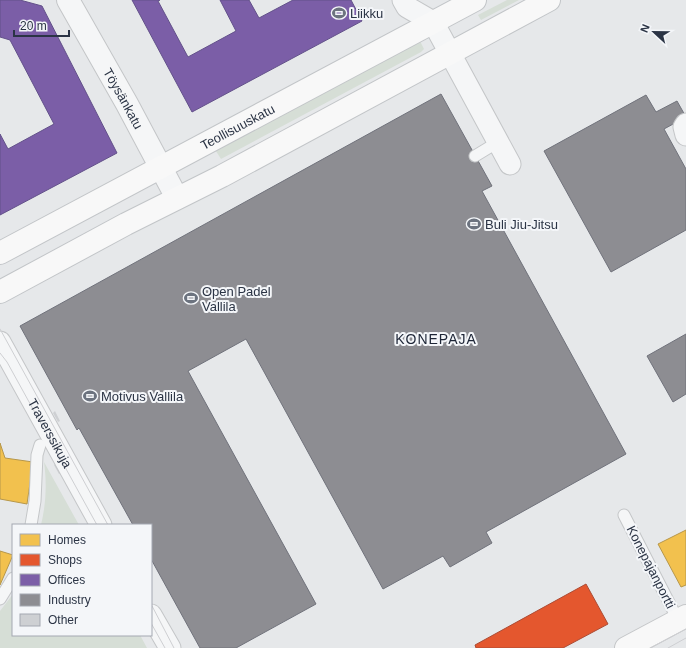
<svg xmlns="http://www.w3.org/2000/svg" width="686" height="648" font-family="Helvetica,sans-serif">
	<rect width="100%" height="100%" fill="#e6e8ea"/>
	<path fill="#d6ded6" d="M507,0h12l-38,20 -3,-5z
		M420,41l4,8 -3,3 -200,107 -7,-11z
		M44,462l35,63h-38c5,-21 6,-42 3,-63z
		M13,594v41h127l7,13h-147v-37z"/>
	<path fill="#f2c14e" stroke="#b6974b" d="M0,443l5,15 28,4 -6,42 -27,-5z
		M686,530v55l-5,2 -23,-43z
		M0,551l13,4 -13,30z"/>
	<path fill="#e4572e" stroke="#ac4c35" d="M586,584l22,40 -45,24h-87l-1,-3z"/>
	<path fill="#7b5ea7" stroke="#63518a" d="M0,0h20l22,6 75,147 -117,62v-81l8,15 46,-25 -44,-84 -10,-3z
		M132,0h28l-2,1 30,56 48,-26 -16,-31h29l10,18 34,-18h58l11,21 -170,91z"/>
	<path fill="#8d8d92" stroke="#70727b" d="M441,94l51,92 -10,5 144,263 -140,78 6,11 -42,24 -7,-11 -60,33 -137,-250 -58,32 128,233 -80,44h-36l-49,-89v-34h-18l-54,-97 -2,2 -57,-104z
		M646,95l10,17 21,-11 9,16 -22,12 22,40v61l-75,42 -67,-121z
		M686,334v60l-13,8 -26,-46z"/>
	<path fill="#ced0d3" d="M55,411l5,10 -2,1 -5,-9z
		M56,463l5,10 -2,1 -5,-9z"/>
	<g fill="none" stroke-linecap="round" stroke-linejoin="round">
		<g stroke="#c4c6c8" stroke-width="13">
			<path id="service" d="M475,156l23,-14
				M624,515l54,105
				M31,525l4,-24 2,-46 3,-10
				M0,599l13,-21"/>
		</g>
		<g stroke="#c4c6c8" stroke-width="23">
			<g id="minor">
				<path d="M403,0l4,7 26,15 77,142"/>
				<path d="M686,124l-2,3 2,8"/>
				<path id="s1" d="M0,342l101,183"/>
				<path d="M151,615l19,33"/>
			</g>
		</g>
		<g stroke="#c4c6c8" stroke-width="24">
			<g id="tertiary">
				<path id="s2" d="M68,0l59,104 50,94"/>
			</g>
		</g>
		<g stroke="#c4c6c8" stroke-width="24">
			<path id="secondary" d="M626,648l60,-32"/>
		</g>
		<g stroke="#c2c5c8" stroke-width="24">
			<g id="primary">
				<path id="s3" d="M0,253l475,-253"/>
				<path d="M0,292l126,-68 96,-48 327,-176"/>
			</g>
		</g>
		<use href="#service" stroke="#f5f6f7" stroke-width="11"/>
		<use href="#minor" stroke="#f5f6f7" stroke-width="21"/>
		<use href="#tertiary" stroke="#f5f6f7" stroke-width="22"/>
		<use href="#secondary" stroke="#f8f8f8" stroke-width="22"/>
		<use href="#primary" stroke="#f8f8f8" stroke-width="22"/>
		<path stroke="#cecfd2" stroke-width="1" d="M0,329l108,196
			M0,353l7,9 90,163
			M151,604l23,44
			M151,623l14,25
			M650,648l36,-19
			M668,648l18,-10"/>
	</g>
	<defs>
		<g id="stadium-bare" transform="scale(1.08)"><path d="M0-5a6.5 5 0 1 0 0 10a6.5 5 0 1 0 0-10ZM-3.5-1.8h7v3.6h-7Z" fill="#6c737f" stroke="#f4f6f9" stroke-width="2.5" paint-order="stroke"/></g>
	</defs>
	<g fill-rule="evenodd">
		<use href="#stadium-bare" x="339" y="13"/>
		<use href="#stadium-bare" x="474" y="224"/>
		<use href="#stadium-bare" x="191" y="298"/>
		<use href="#stadium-bare" x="90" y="396"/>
	</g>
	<g text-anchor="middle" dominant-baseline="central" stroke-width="4" stroke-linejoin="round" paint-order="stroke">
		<g font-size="13" fill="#2b3445" stroke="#f4f6f9" text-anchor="start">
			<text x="350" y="13">Liikku</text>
			<text x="485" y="224">Buli Jiu-Jitsu</text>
			<text x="202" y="291">Open Padel<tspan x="202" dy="15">Vallila</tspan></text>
			<text x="101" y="396">Motivus Vallila</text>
		</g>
		<g font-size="13" fill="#2b3445" stroke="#f4f6f9">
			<text stroke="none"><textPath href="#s2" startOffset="113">Töysänkatu</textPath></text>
			<text stroke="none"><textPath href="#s3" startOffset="269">Teollisuuskatu</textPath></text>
			<text stroke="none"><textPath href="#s1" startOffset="104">Traverssikuja</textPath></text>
			<text transform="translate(651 567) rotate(63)">Konepajanportti</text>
		</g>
		<g font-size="14" letter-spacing="1" fill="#1d2536" stroke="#f4f6f9">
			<text x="436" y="339">KONEPAJA</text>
		</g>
	</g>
	<rect x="12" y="524" width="140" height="112" fill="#f4f6f9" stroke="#a4a8b1"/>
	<rect x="20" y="534" width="20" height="12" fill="#f2c14e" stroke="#a4a8b1"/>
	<text x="48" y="544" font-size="12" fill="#2b3445">Homes</text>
	<rect x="20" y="554" width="20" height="12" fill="#e4572e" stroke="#a4a8b1"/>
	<text x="48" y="564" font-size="12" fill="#2b3445">Shops</text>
	<rect x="20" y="574" width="20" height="12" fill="#7b5ea7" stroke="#a4a8b1"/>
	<text x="48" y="584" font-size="12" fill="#2b3445">Offices</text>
	<rect x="20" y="594" width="20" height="12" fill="#8d8d92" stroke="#a4a8b1"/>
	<text x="48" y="604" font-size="12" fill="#2b3445">Industry</text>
	<rect x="20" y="614" width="20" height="12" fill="#ced0d3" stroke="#a4a8b1"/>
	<text x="48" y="624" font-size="12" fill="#2b3445">Other</text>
	<g transform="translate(654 32) rotate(292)" stroke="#f4f6f9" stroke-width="3" paint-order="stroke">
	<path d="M0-3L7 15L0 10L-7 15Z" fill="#2b3445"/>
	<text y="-6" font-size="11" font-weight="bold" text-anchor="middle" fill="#2b3445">N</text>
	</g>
	<path d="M14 30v6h55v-6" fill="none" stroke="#2b3445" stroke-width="2"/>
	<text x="20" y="30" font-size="12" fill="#2b3445" stroke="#f4f6f9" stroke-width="3" paint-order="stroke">20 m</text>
</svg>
